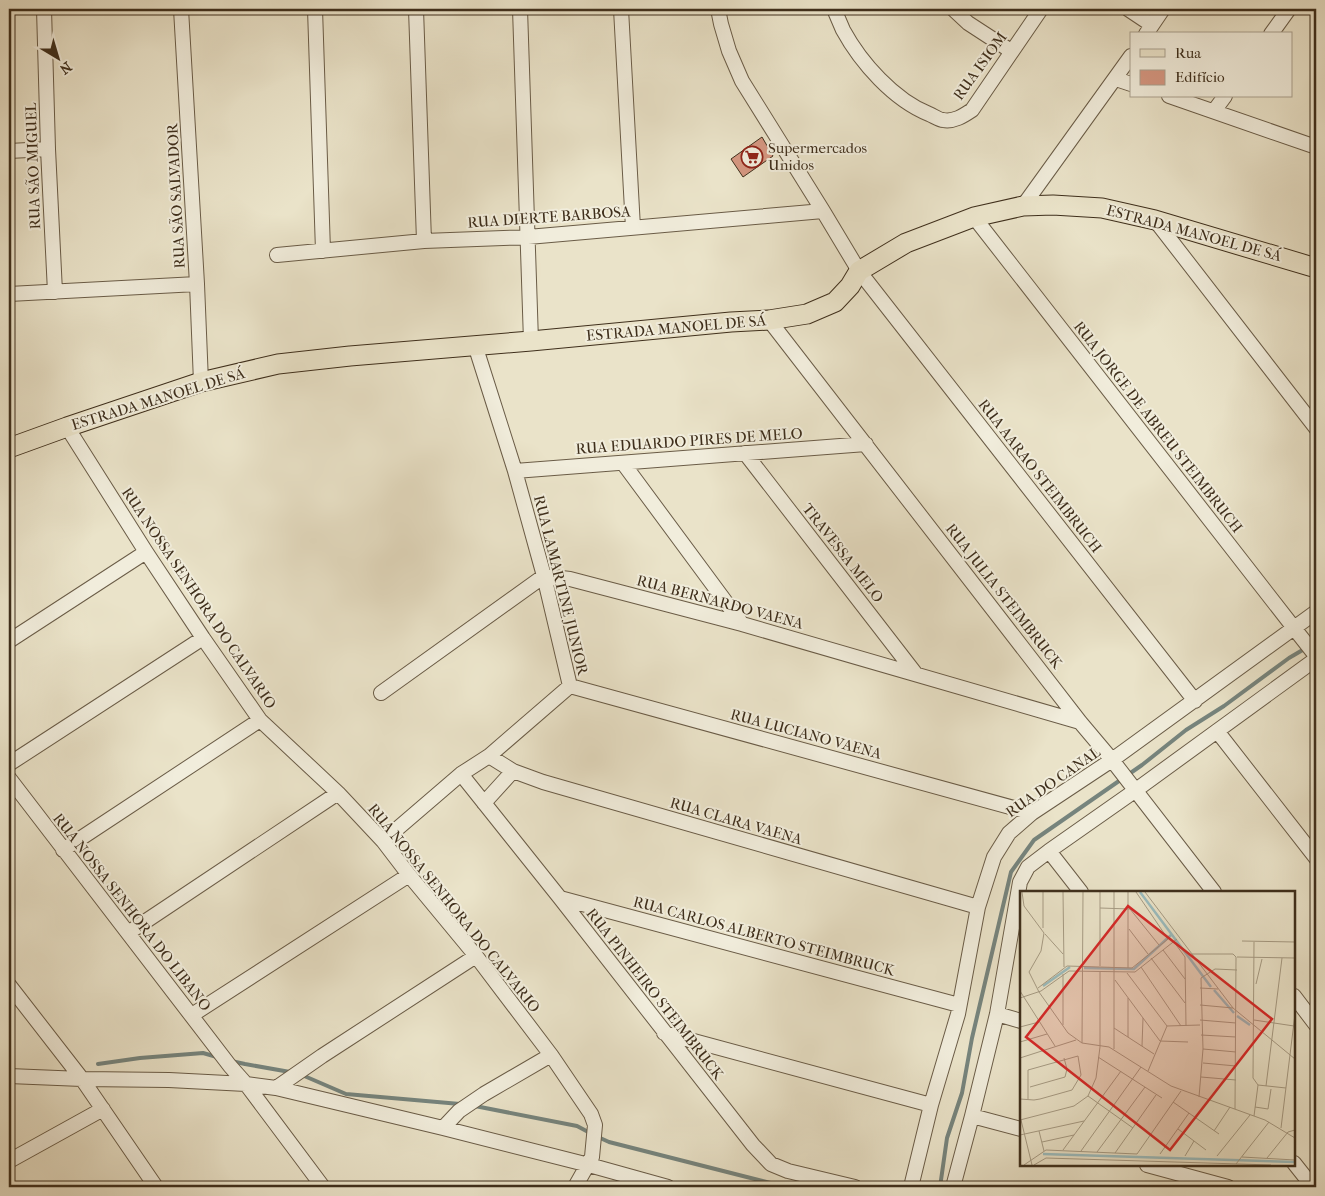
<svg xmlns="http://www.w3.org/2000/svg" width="1325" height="1196" font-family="'IM FELL French Canon',serif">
	<rect width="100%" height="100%" fill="#eae3c9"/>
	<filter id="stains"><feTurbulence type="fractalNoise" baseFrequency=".004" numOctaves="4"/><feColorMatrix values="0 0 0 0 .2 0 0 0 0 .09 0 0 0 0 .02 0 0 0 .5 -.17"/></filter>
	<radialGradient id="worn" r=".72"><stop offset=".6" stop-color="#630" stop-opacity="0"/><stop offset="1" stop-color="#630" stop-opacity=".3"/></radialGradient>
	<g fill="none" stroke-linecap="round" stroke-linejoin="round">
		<path stroke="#76847d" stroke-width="4" d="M231,1061l14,3 45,8
			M98,1064l42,-6 63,-5 14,4
			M302,1075l44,19 114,10
			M475,1106l102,20 15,8
			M598,1137l11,5 177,45
			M940,1187l7,-49 15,-45 10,-55 39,-166 23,-32 108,-75 44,-35 38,-24 65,-48 17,-10"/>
	</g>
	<path fill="#d49680" stroke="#3f2f1c" d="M762,137l11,19 -30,21 -12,-18z"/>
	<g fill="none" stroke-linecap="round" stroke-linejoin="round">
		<g stroke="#6a5c47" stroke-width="16">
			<path id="minor" d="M44,9l4,140 7,143
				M181,9l16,275 4,98
				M315,9l8,242
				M416,9l8,232
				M520,9l11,332
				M621,9l12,219
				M718,9l3,15 8,27 13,30 81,130 36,60 336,430
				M834,9c3,7 6,14 9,21 18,33 51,70 86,84 5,2 10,6 14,6 11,2 20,-4 29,-10l69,-101
				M953,9l15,14 43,28
				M1128,9l24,16
				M1146,34l17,-25
				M1271,34l18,-25
				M1116,79l15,5
				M1169,96l147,51
				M1214,111l11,-15
				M9,151l39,-2
				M1023,206l108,-150
				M974,217l320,411 22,28
				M1155,220l161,208
				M277,255l147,-14 104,-4 295,-26
				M9,294l188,-10
				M769,320l311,402 32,38 102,132
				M475,345l40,126 29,105 26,110
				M67,427l79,125 57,86 57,82 78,73 45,48 26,34 67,81 75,99 40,59 4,11 -3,32 -17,30
				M745,453l170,220
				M623,463l119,161
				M515,471l351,-27
				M9,641l137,-89
				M570,686l462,127
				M381,693l163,-117 26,3 172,45 338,98
				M1217,731l99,127
				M489,756l24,15 30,11 435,125
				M9,764l194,-126
				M461,774l99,124 193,247 18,19 17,7 67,16
				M9,778l221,288 16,18 77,103
				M484,803l29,-32
				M383,841l78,-67 28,-18 81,-70
				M63,850l197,-130
				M1049,851l32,41
				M560,898l399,107
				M128,933l210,-140
				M9,985l73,94 74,108
				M1294,996l22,29
				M997,1014l24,7
				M192,1015l217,-140
				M664,1033l267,72
				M9,1076l73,3 87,1 77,4 30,4 167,40 146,37 79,22
				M276,1088l46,-32 154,-100
				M972,1116l49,13
				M443,1128l16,-17 25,-17 67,-39
				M9,1161l94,-52
				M1294,1163l19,24
				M1147,1165l81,22
				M911,1187l20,-82 27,-91 20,-107 16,-50 15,-24 23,-20 80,-53 204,-148
				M953,1187l19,-71 25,-102 23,-132 8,-15 21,-16 87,-61 180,-131"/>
		</g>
		<g stroke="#3f2f1c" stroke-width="21">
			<path id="major" d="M9,448l58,-21 134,-45 77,-18 72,-8 181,-15 200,-19 38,-2 38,-6 28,-12 15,-16 9,-15 47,-28 68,-26 49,-11 30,-1 49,3 53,12 161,48"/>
		</g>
		<use href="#minor" stroke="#f1eddc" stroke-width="14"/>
		<use href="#major" stroke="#eae3c9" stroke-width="19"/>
	</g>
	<defs>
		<g id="supermarket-ring" transform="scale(1.125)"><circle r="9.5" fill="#f1eddc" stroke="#8f2418" stroke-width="1.5"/><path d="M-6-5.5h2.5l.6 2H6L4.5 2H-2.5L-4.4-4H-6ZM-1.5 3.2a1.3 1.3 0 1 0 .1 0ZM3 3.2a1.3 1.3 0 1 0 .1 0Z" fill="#8f2418"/></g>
	</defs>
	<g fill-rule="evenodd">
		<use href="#supermarket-ring" x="752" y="157"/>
	</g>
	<g text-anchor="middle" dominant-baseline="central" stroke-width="4" stroke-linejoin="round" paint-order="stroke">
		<g font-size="15" fill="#3f2f1c" stroke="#f1eddc">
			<text transform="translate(980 66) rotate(-54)">RUA ISIOM</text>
			<text transform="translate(33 166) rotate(-92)">RUA SÃO MIGUEL</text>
			<text transform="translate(176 196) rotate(-93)">RUA SÃO SALVADOR</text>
			<text transform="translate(549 217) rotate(-4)">RUA DIERTE BARBOSA</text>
			<text transform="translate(1194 233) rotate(15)">ESTRADA MANOEL DE SÁ</text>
			<text transform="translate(676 328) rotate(-5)">ESTRADA MANOEL DE SÁ</text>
			<text transform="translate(158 399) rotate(-17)">ESTRADA MANOEL DE SÁ</text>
			<text transform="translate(1158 427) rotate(52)">RUA JORGE DE ABREU STEIMBRUCH</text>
			<text transform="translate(689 441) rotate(-4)">RUA EDUARDO PIRES DE MELO</text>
			<text transform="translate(1040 476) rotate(52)">RUA AARAO STEIMBRUCH</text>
			<text transform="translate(843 553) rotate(52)">TRAVESSA MELO</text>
			<text transform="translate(561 585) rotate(76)">RUA LAMARTINE JUNIOR</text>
			<text transform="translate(1004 596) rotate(52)">RUA JULIA STEIMBRUCK</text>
			<text transform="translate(199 598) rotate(56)">RUA NOSSA SENHORA DO CALVARIO</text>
			<text transform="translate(720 602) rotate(15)">RUA BERNARDO VAENA</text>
			<text transform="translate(806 734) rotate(15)">RUA LUCIANO VAENA</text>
			<text transform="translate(1053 782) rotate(-35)">RUA DO CANAL</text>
			<text transform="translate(736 821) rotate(16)">RUA CLARA VAENA</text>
			<text transform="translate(454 908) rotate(51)">RUA NOSSA SENHORA DO CALVARIO</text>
			<text transform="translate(132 912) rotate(52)">RUA NOSSA SENHORA DO LIBANO</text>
			<text transform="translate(764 936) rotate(15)">RUA CARLOS ALBERTO STEIMBRUCK</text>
			<text transform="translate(655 994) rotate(52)">RUA PINHEIRO STEIMBRUCK</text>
		</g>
		<g font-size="15" fill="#3f2f1c" stroke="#f1eddc" text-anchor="start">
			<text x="768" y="148">Supermercados<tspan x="768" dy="17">Unidos</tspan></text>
		</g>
	</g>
	<g transform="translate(1020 891)">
		<rect width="275" height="275" fill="#eae3c9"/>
		<path fill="none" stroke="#9bbcbe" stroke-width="2.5" d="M120,1l71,95M64,77l50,1 37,-34M23,95l27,-19M194,99l20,23M217,125l13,9M23,263l252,8"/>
		<path fill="none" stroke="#a69b84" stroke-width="1" d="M2,1l2,14 20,27 -3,18 -12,21 10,20 29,41 14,10 27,4 62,39 94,34 30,18M23,1v36M43,1l1,75M108,1v76M125,1l88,116 62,51M80,17l30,1 29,36M109,38l19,25M25,43l18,20M222,50l53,1M154,51l11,15 1,69M143,59l22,29M172,63h41l3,3 -1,152M217,66l58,1M131,67l34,45M80,75v-74M121,76l40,59M107,82l40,53M95,89l45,61 28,1M236,93l6,-25M18,97l29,-22 65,2 36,-29 -32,-47M180,97l18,1M0,100l35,55M0,107l21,-7 28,-20 66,1 42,-33M180,114l33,3M180,129l36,3M234,129l40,6M43,134v-51M147,135l33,-1M0,136l19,-5M94,137l40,26M181,144l35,2M108,146v-39M0,151l27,-8M62,152l1,-151M122,155l1,-28M94,158v-157M183,158l33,3M78,166l64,41M0,167l56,-18M183,172l33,3M128,180l19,-45M181,186l35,3M238,194l28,3M246,195l16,-128M10,196l35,-10 2,-8 -3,-11M68,205l45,32M179,206l4,-48 -2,-71 14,-9 22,1M0,208l14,1 6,-1 32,-9 9,-15 -3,-19 -50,14v29M153,211l46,32M235,216l13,2 3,-20M234,225l4,-31 -5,-7 1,-136M0,229l54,-14 14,-10 8,-18 4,-31v-75M1,229l11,45M261,237l14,-114M158,238l28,21M19,240l5,20M194,240l16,-24M0,244l64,-14M22,251l32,-7M43,259l58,-79M61,260l60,-84M77,261l48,-65M95,262l41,-58M140,263l29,-41M165,265l9,-15M197,265l33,-41M222,266l53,3M247,267l21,-26 7,-2M216,273l33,-42M4,274l22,-15 91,4 44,-63M14,274l12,-7 225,7"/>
		<path fill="#d62828" fill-opacity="0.15" stroke="#d62828" stroke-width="2.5" d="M108,15l144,113 -102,131 -144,-113z"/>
		<rect width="275" height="275" fill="none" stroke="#3f2f1c" stroke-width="2.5"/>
	</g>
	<rect width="1325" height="1196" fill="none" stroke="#eae3c9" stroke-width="30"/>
	<rect x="10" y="10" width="1305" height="1176" fill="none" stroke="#3f2f1c" stroke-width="2.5"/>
	<rect x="15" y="15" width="1295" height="1166" fill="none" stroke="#3f2f1c"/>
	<rect x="1130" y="32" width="162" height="65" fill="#f1eddc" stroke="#aaa18f"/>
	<rect x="1140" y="49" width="25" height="8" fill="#eae3c9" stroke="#aaa18f"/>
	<text x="1175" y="58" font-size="15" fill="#3f2f1c">Rua</text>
	<rect x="1140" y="70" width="25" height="15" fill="#d49680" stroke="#aaa18f"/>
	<text x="1175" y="82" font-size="15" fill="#3f2f1c">Edifício</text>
	<g transform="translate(58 58) rotate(142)" stroke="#f1eddc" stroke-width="4" paint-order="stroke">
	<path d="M0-4L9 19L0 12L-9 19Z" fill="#3f2f1c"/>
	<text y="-8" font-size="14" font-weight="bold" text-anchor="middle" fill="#3f2f1c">N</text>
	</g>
	<rect width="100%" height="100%" filter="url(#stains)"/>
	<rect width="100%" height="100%" fill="url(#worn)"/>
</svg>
